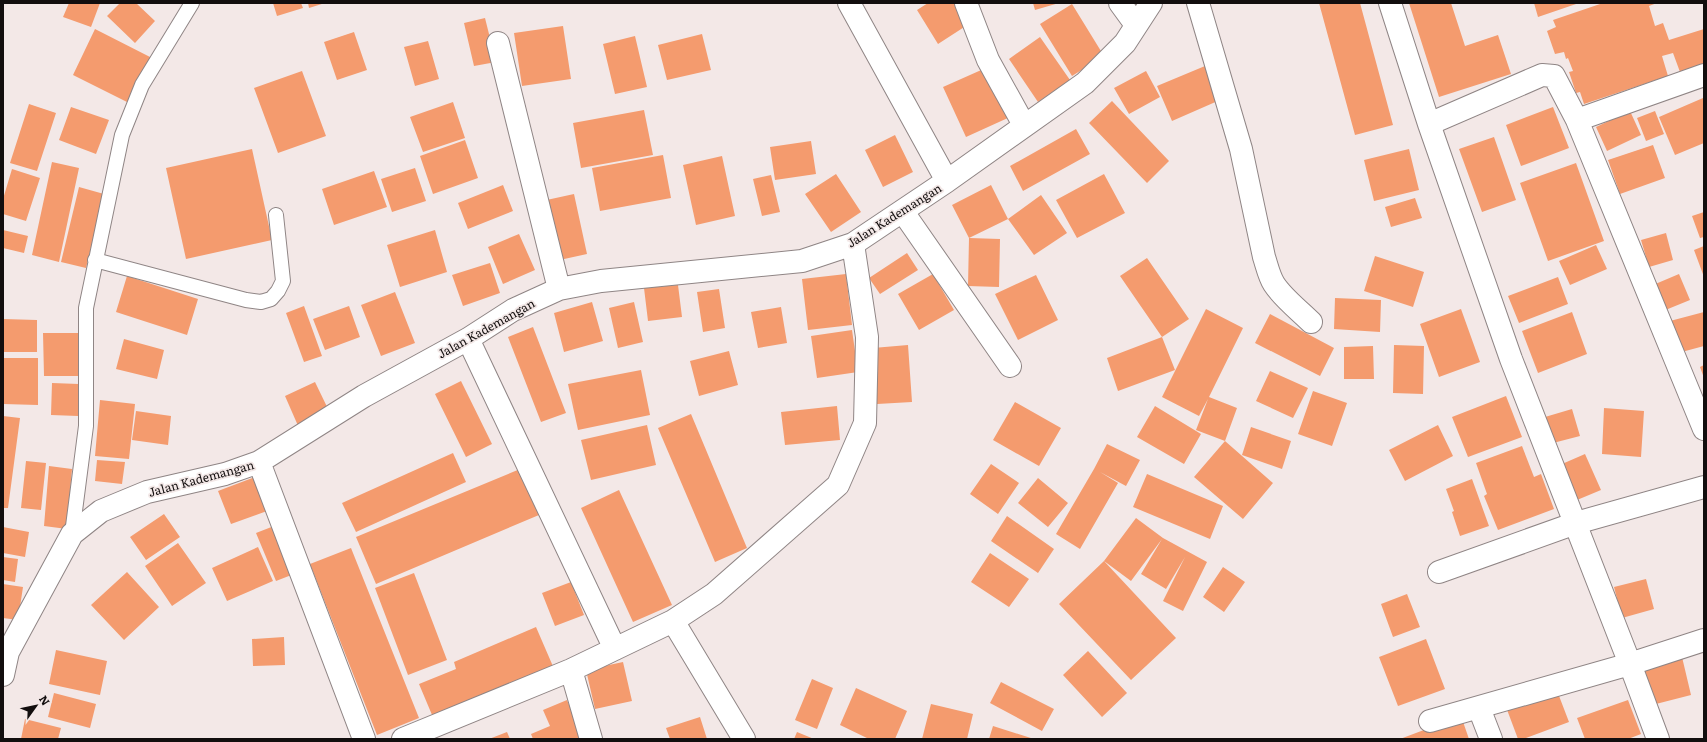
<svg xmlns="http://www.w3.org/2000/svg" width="1707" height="742" font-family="Literata,serif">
	<rect width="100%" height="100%" fill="#f3e8e7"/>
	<path fill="#f49b6e" d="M69,3h31l-9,24 -28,-10z
		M120,3h16l19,18 -20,22 -28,-27z
		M273,3h28l2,5 -26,8z
		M308,3h17l-16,5z
		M928,3h33l11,19 -34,22 -21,-34z
		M1033,3h26l-24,7z
		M1319,3h41l33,122 -38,10z
		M1409,3h42l14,43 33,-11 13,39 -72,23z
		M1534,3h45l-41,14z
		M1603,3h54l-8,3 6,20 8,-3 6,17 35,-11v35l-24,8 -7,-19 -11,3 6,20 -84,28 -4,-12 -4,1 -7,-21 4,-1 -5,-13 -2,1 -2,-7 -9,2 -8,-23 9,-4 -3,-7z
		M1072,4l32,52 -32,20 -32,-52z
		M485,18l11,44 -22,4 -10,-43z
		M563,26l8,53 -49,7 -8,-53z
		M95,29l57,29 -23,45 -56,-28z
		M354,32l13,38 -30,10 -13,-38z
		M702,34l9,36 -44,10 -9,-35z
		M635,36l12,51 -32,7 -12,-50z
		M1040,37l30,43 -32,22 -29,-43z
		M428,41l11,38 -24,7 -11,-39z
		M1205,66l15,34 -48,21 -15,-35z
		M988,67l22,50 -44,20 -23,-50z
		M302,71l24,65 -48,17 -24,-65z
		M1146,71l14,26 -31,17 -15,-26z
		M1703,98l1,4v41l-29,12 -16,-38z
		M1112,101l57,60 -22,22 -58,-60z
		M453,102l12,36 -42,14 -13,-35z
		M29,104l27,9 -19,58 -27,-8z
		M71,107l38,13 -13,34 -37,-14z
		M1553,107l16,41 -48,18 -15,-41z
		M644,110l9,45 -72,13 -8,-45z
		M1630,111l11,24 -34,16 -11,-24z
		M1655,111l9,23 -18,7 -9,-23z
		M1076,129l14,25 -67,37 -13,-25z
		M895,135l18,37 -30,15 -18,-37z
		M1494,137l22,63 -34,12 -23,-63z
		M465,140l13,38 -45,16 -13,-38z
		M811,141l5,33 -41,6 -5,-33z
		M1653,145l12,33 -45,16 -12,-34z
		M252,149l20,91 -86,19 -20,-91z
		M1409,149l10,41 -45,11 -10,-41z
		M663,155l8,43 -71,13 -8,-43z
		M722,156l13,60 -39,9 -13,-60z
		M52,162l27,6 -20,94 -27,-7z
		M1576,163l28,78 -56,20 -28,-78z
		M415,168l11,33 -34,11 -11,-33z
		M12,169l28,9 -14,43 -23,-7v-15z
		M374,171l13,36 -53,18 -12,-36z
		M836,174l25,38 -30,20 -26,-38z
		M1104,174l21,39 -48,25 -21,-38z
		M771,175l9,37 -18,4 -9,-37z
		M503,185l10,26 -45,18 -10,-26z
		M991,185l17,34 -39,19 -17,-33z
		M79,187l25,7 -18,74 -25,-6z
		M574,194l13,60 -32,7 -13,-60z
		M1041,195l26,38 -33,22 -26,-36z
		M1415,198l7,20 -31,9 -6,-20z
		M1704,212v25l-4,1 -8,-22z
		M3,230l25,6 -4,17 -21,-5z
		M435,230l12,42 -47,15 -13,-42z
		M1666,233l7,27 -24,7 -8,-27z
		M519,234l16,36 -32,14 -15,-37z
		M969,238l31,1 -1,48 -31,-1z
		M1596,245l11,24 -37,16 -11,-24z
		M1704,246v31l-10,-27z
		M907,253l11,17 -38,24 -11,-16z
		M1375,256l49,16 -11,35 -49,-16z
		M1147,258l42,61 -27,18 -42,-61z
		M490,263l10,30 -37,13 -11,-31z
		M846,274l6,51 -44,5 -6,-51z
		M933,274l21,36 -35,20 -21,-36z
		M1679,274l11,26 -27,11 -10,-26z
		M1036,275l22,45 -40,20 -23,-46z
		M127,276l71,23 -11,36 -71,-23z
		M1558,277l10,27 -49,19 -11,-27z
		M678,285l4,32 -34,4 -4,-33z
		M719,289l6,39 -22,4 -6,-40z
		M395,292l20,51 -34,13 -20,-51z
		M1335,298l46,2 -1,32 -46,-3z
		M592,302l11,39 -39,11 -10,-39z
		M634,302l9,40 -25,6 -9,-40z
		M304,306l18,50 -18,6 -18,-49z
		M349,306l11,31 -35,13 -12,-31z
		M781,307l6,36 -29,5 -7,-36z
		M1206,309l37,19 -34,69 28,11 -12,33 -29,-11 12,-31 -9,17 -37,-19z
		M1461,309l19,53 -41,15 -19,-53z
		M1572,312l15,42 -49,19 -16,-42z
		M1704,312v34l-26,7 -8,-32z
		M1270,314l64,34 -14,28 -65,-33z
		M3,319l34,1v32h-34z
		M533,327l33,86 -25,9 -33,-85z
		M852,330l6,42 -41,6 -6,-42z
		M43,333h36v43h-35z
		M1162,337l13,33 -57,21 -11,-33z
		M124,339l40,11 -7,29 -41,-10z
		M908,345l4,57 -35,2 -4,-56z
		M1394,345l30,1 -1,48 -30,-1z
		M1373,346l1,33h-30v-32z
		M729,351l9,34 -39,11 -9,-35z
		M3,358h35v47l-35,-1z
		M1704,365v13l-4,-11z
		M641,370l9,45 -72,15 -10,-46z
		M1270,371l38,17 -15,30 -37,-17z
		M461,381l31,63 -26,13 -31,-63z
		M315,382l15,31 -31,15 -14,-32z
		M52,383l27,1 -1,32 -27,-1z
		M1313,391l34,12 -15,43 -34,-12z
		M1506,396l16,41 -54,20 -16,-40z
		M100,400l35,4 -6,55 -34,-3z
		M1015,402l46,26 -22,38 -46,-26z
		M837,406l3,34 -55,5 -4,-33z
		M1155,406l46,28 -17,30 -47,-27z
		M1604,408l40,3 -3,46 -39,-3z
		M1572,409l8,27 -27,7 -8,-26z
		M136,411l35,5 -3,29 -36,-5z
		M691,414l56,134 -32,14 -57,-134z
		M3,416l17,2 -12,90h-5z
		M647,425l9,40 -65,15 -10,-40z
		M1438,425l15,31 -48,25 -16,-31z
		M1251,427l40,14 -9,28 -40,-14z
		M1225,441l48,42 -30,36 -49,-42z
		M1107,444l33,16 -14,26 -26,-14 18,11 -38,66 -24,-15 38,-65z
		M1522,446l12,31 7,-3 13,35 -56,21 -14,-34 3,-2 -11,-31z
		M453,453l13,29 -110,50 -14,-29z
		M1585,454l16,36 -24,10 -15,-36z
		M97,460l28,2 -3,22 -27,-3z
		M26,461l20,2 -5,47 -20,-2z
		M991,464l28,19 -21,31 -28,-20z
		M49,466l23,3 -5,60 -23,-3z
		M520,469l19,46 -163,69 -20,-47z
		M1147,474l76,32 -13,33 -77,-32z
		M255,477l12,34 -36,13 -13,-33z
		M1038,478l30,25 -20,24 -30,-24z
		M1472,479l17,47 -29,10 -8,-24 2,-1 -8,-22z
		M619,490l53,115 -39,17 -52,-114z
		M164,514l16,23 -34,23 -16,-23z
		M1007,516l47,33 -16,24 -47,-32z
		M1136,518l27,20 44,24 -24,49 -20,-10 22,-44 -19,32 -25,-15 21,-35 -31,42 -27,-20z
		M274,526l20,48 -18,7 -20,-48z
		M3,527l26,5 -4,25 -22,-4z
		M178,543l28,40 -34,23 -27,-40z
		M258,547l15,34 -46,20 -15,-33z
		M351,548l68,170 -42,17 -67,-171z
		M990,553l39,26 -20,28 -38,-25z
		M3,557l15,2 -3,23 -12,-2z
		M1104,561l72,77 -45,42 -72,-76z
		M1223,567l22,15 -21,30 -21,-15z
		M127,572l32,35 -35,33 -33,-35z
		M414,573l33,87 -39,15 -33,-87z
		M1646,579l8,30 -32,9 -8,-31z
		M571,582l13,33 -29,11 -13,-33z
		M3,584l20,3 -5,33 -15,-2z
		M1407,594l13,33 -27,10 -12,-33z
		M536,627l19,44 -120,51 -16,-38 37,-15 -2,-7z
		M284,637l1,28 -32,1 -1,-27z
		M1426,639l19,50 -47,17 -19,-49z
		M56,650l51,11 -7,34 -51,-11z
		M1088,651l39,42 -25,24 -39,-42z
		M1682,657l9,38 -39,10 -9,-38z
		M623,662l9,39 -37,8 -9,-39z
		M812,679l21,9 -16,41 -22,-9z
		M1001,682l53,27 -12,22 -52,-28z
		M856,688l51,23 -12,28h-26l-29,-14z
		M1556,688l13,34 -46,17h-5l-12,-32z
		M54,693l42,11 -6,24 -42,-11z
		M567,700l16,39h-50l-2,-5 19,-8 -7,-16z
		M1628,700l13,34 -13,5h-43l-8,-21z
		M931,704l42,10 -6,25h-45z
		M1461,716l8,23h-69z
		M700,717l7,22h-37l-4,-11z
		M25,719l36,9 -3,11h-37z
		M993,726l41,13h-45z
		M507,732l3,7h-21z
		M797,732l17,7h-20z"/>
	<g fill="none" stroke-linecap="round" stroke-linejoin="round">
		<g stroke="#8f8585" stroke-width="16">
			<path id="service" d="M95,260l151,40 15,2 10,-3 7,-8 5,-10 -7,-66
				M72,534l14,-108v-118l36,-173 20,-50 50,-82"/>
		</g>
		<g stroke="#8f8585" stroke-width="24">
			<path id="minor" d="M849,3l98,178
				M966,3l22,57 36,65
				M1120,3l16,22
				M1198,3l43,146 23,108c3,9 5,19 10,27 9,14 25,26 37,38
				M1390,3l39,121 82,235 119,305 28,75
				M498,43l61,246
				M1577,120l127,-45
				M1429,124l113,-49 12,1 23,44 127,309
				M903,212l107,154
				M468,339l147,310
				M259,462l105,277
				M1439,572l137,-49 128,-36
				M673,621l71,118
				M571,670l20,69
				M3,675l5,-23 64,-118 29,-23 46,-19 78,-18 34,-12 105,-66 104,-57 45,-29 46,-21 42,-8 201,-20 51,-17 94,-63 138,-98 40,-40 26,-40
				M1479,708l12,31
				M1430,721l200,-57 74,-24
				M403,739l168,-69 102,-49 41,-27 124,-109 27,-62 2,-86 -14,-93"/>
		</g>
		<use href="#service" stroke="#fff" stroke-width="14"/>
		<use href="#minor" stroke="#fff" stroke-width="22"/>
	</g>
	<g text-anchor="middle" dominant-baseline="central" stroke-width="3.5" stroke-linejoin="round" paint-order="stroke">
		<g font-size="12" fill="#120e0e" stroke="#f3e8e7">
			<text transform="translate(894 215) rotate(-32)">Jalan Kademangan</text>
			<text transform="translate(486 328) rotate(-29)">Jalan Kademangan</text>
			<text transform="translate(201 478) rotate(-15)">Jalan Kademangan</text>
		</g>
	</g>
	<rect width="1707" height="742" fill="none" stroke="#120e0e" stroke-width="8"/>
	<g transform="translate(36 706) rotate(57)" stroke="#f3e8e7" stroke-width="3" paint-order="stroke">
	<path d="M0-3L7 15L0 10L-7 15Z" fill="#120e0e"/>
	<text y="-6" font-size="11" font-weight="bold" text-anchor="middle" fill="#120e0e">N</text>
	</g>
</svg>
